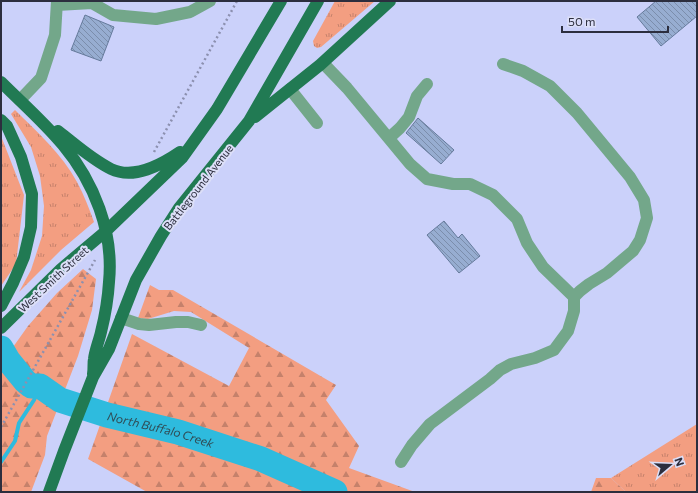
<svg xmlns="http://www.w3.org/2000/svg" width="698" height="493" font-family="Commissioner,sans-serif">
	<defs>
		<pattern id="grass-tufts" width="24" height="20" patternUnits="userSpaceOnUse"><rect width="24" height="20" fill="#f39e81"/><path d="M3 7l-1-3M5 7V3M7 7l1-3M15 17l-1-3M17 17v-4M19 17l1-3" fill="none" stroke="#c5816b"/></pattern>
		<pattern id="forest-firs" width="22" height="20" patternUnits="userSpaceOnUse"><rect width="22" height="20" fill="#f39e81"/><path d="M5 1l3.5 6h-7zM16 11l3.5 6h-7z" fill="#c5816b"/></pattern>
		<pattern id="building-back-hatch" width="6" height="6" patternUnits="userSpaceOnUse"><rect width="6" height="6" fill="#97add1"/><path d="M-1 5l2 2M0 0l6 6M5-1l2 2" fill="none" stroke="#7b8dab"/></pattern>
	</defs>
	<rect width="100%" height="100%" fill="#cbd1fa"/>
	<path fill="url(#grass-tufts)" d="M335,1h40l-54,46 -4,1 -3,-2 -1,-5z
		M15,110c22,22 47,44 62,72 7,13 12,26 17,40l-33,28 -42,42 12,-22 11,-34 2,-30 -4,-30 -9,-29 -20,-33z
		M1,136l23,59 -8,69 -15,22z
		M697,424v68h-71l-15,-14z"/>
	<path fill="url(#forest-firs)" d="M83,269l13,10 -4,31 -14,46 -31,80 -2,19 -14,37h-30v-128l27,-38 29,-33z
		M150,285l9,5h14l163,95 -10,15 33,46 -10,22 66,24h-268l-59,-33 44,-125 97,52 20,-38 -58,-36 -17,-1 -26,8 -10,-1z
		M596,478h15l15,14h-35z"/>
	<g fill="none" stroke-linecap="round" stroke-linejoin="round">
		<path stroke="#2ebbde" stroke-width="4" d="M1,462l14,-21 4,-18 15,-23 6,-14"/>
		<path stroke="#2ebbde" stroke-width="25" id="s1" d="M1,348l7,12 17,21 6,5h9l20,14 47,15 71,17 83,27 74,33"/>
	</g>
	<path fill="url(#building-back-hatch)" stroke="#657a9b" d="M656,1h41v15l-36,30 -24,-29z
		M85,15l29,12 -13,34 -30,-11z
		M418,118l36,32 -13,14 -35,-31z
		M444,221l14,17 4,-4 18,22 -21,17 -32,-38z"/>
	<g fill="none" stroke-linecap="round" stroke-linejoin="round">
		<path stroke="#8c90af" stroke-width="2.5" stroke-dasharray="2 3" stroke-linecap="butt" d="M154,152l83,-151
			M1,427l94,-167"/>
		<path stroke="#73a78a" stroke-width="12" d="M57,5l35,-2 21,12 43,4 34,-7 20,-11
			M323,63l24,25 63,76 17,15 26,5h17l23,11 24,24 10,24 16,24 31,30v14l-6,20 -14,19 -19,8 -24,6 -11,6 -10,9 -60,45 -18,21 -11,17
			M503,64l20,7 27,15 27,27 53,64 14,23 3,18 -7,22 -7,11 -26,22 -18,11 -9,7 -6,6
			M290,89l27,34
			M20,100l21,-22 14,-43 2,-34
			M389,138l11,-10 9,-11 8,-21 10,-12
			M121,318l18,6 10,1 27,-3h12l13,3"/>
		<path stroke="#217a53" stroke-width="12" d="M1,82c21,21 43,40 62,63 31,37 51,87 46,137 -1,17 -4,34 -8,50 -2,9 -6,18 -7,27 -1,4 0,10 -1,15
			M255,117l65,-52 70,-64
			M1,120l6,6 14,31 11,37 -1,33 -7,30 -11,26 -12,23
			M58,131c17,13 33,28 53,38 23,11 50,-4 69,-17
			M1,328l60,-59 45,-38 76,-73 35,-49 64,-108
			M49,492l15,-41 29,-74 16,-28 27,-69 25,-44 18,-28 70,-87 69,-120"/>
	</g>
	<g text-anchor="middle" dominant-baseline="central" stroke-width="4" stroke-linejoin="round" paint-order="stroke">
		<g font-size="11" fill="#2c2e3e" stroke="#dcdff8">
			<text transform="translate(198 187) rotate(-52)">Battleground Avenue</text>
			<text transform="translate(53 279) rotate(-43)">West Smith Street</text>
		</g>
		<g font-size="12" font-style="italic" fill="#304c55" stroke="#dcdff8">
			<text stroke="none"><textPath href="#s1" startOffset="187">North Buffalo Creek</textPath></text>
		</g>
	</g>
	<rect width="698" height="493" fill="none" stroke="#2c2e3e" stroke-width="4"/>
	<g transform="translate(670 465) rotate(71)" stroke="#dcdff8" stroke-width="3" paint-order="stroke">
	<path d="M0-3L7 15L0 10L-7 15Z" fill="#2c2e3e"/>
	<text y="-6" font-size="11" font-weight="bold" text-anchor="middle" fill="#2c2e3e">N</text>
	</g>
	<path d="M562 26v6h106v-6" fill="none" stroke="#2c2e3e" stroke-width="2"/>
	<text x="568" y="26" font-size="12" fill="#2c2e3e" stroke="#dcdff8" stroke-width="3" paint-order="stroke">50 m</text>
</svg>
